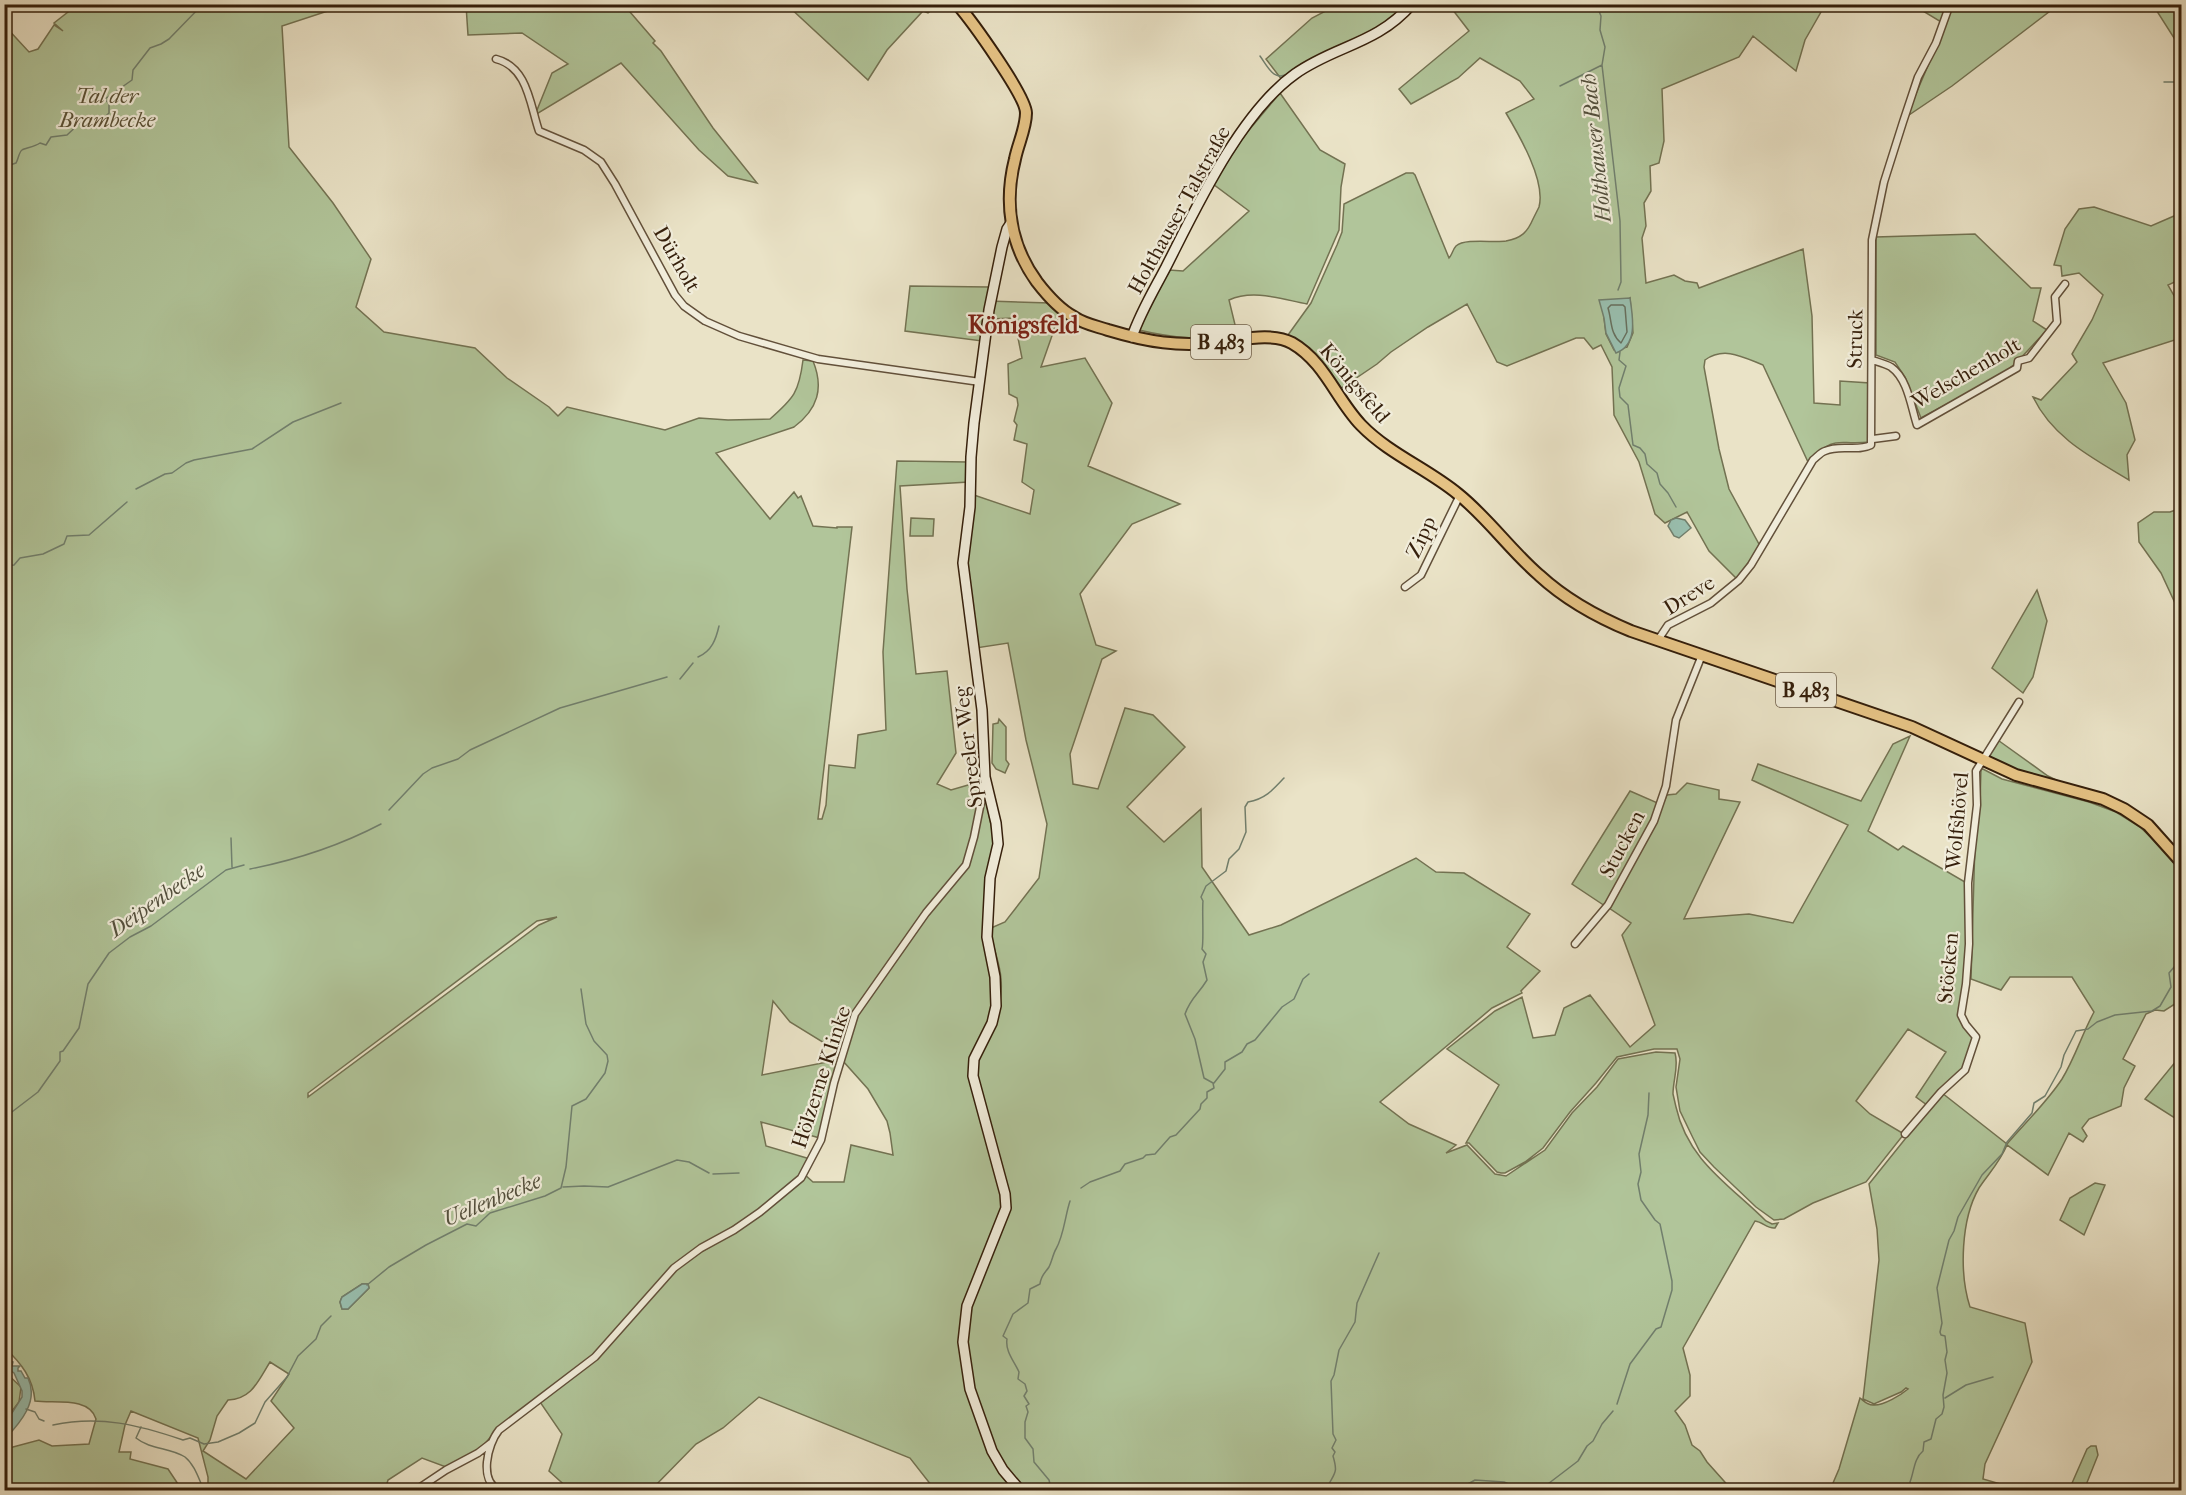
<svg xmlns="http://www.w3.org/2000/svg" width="2186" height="1495" font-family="'IM FELL French Canon',serif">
	<rect width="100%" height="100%" fill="#eae3c7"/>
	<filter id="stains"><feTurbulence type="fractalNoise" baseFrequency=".00333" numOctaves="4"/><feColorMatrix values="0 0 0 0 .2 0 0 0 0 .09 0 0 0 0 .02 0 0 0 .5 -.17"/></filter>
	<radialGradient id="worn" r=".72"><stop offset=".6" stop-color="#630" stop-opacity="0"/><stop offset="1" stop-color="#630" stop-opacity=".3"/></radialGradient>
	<path fill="#b1c59a" stroke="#737252" stroke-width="1.5" fill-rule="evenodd" d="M77,5h269l-64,21 7,121 44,56 38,56 -15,48 28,25 91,16 32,30 42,29 9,9 9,-9 98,23 34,-12 29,2 42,-1c24,-21 29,-27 33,-59l10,1c11,27 5,48 -19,66l-78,26 54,66 24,-27 4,6 3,-2 12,30 24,2v-1h15l-34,292h4l4,-14 3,-40 26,3 3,-33 28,-5 -3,-78 14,-191 71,1 1,20 -69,4 7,103 9,85 31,-3 9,82 -19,31 14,6 31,-9 13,63 -8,38 -2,55 8,41 1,24 -3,15 -11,25 7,1c9,-20 16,-42 14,-64 -1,-18 -10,-33 -10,-51l14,-6 34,-44 8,-54 -21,-84 -18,-97 -32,5 -9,-89 7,-64 56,19 4,-24 -12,-8 5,-38 -13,-4 3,-15 -3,-4 4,-16 -1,-7 -8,-4 -1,-30 14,-6 -8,-40 -24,1 -2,-15 -6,37 -77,-10 5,-45 79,1v14l61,2 10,10 -19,54 44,-9 27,45 -24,63 92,38 -48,20 -52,70 16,51 20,6 -14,8 -32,95 3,30 25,5 27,-81 28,7 32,32 -58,60 37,35 37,-33 1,58 47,68 32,-10 135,-67 20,14 28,1 66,41 -23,33 33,24 -19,20 1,2 -30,15 -112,94 29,22 47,21 -10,8 21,-8 28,29 11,2 39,-26 27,-37 25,-26 21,-28 38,-7 19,1c4,13 -2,27 -2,41 1,4 2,9 3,13 12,54 54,78 90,114l6,3 6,-1 -3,5c-8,1 -12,-6 -20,-7l-72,127 7,27v21l-15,15 10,14 7,20 8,6 7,11 25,28h-709c-34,-39 -62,-110 -58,-162 1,-13 5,-25 8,-36 -20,42 -7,89 9,130 4,12 7,24 13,35 7,12 16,23 25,33h-85l-25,-32 -151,-61 -36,31 -27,16 -45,46h-81l-21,-19 13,-37 -22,-32 56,-44 85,-94 61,-36 57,-44 6,-9 8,7h31l7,-37 42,10 -3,-22 -3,-12 -19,-32 -25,-28 -4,-9 -49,-30 -17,-21 -11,74 75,-15 2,2 -8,22 -11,54 -59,-16 5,24 44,13 -12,20 -38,31 -69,42 -17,13 -81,91 -95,72 -20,24 -32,15 -24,-9 -34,22 -3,10h-181l4,-3v-10l-10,-39 -67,-27 -6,14 -6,27h12l-1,7 38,10 14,21h-177v-42l8,-1 26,-7 13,6 37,-2 7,-25c-7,-23 -43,-15 -61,-18 -2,-23 -14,-38 -30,-53l-1,-1323 25,27 9,-3 16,-24 9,6 -9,-8zM557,917l-18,8 -231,172v-4l229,-172zM362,1284h6l1,4 -21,21h-6l-2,-7 2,-5zM270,1362l19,12 -18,27 23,27 -48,51 -43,-28 7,-11 7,-24 11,-16c24,-1 30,-19 42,-38z
		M466,5h158l31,36 -2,2 8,8 52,77 44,55 -29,-7 -29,-26 -78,-87 -86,52 17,-42 16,-9 -46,-31 -54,2z
		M787,5h151l-10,8 -5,-2 -36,39 -19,30z
		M1337,5h70l-26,23 -78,35 -21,17 -16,-21 46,-41z
		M1449,5h376l-20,35 -9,31 -43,-35 -14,21 -77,32 2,52 -5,22 -9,3 1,25 -7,12 2,23 -4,12 4,45 28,-8 11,6 12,2 2,5 104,-39 9,67 2,87 26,2v-24l30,2v59c-35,4 -32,-9 -62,20l-45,-97c-20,-8 -39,-19 -58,-5l-1,7 15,82 10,40 31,57 -23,33 -28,-28 -22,-39 -22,11 -10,-9 -16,-52 -25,-47 -2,-48 -11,-22 -8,4 -9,-11h-8l-69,28 -10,-4 -30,-58 -39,23 -37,25 -14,12 -37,25 -52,-54 23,-32 26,-58 5,-13 2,-28 62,-31h7l2,2 34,83c3,-3 4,-9 7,-12 9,-8 38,-3 50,-5 15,-3 21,-8 27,-22 2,-4 4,-8 6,-12 7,-26 -20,-72 -33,-94l28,-14 -14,-18 -40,-23 -22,20 -47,26 -12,-15 70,-58zM1630,298l3,35 -6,14 -13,3 -8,-16 -2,-16z
		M1913,5h36l-8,17z
		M1952,5h106l-106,81 -46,31 33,-77z
		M2153,5h28v44z
		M1280,93l40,57 25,14 -4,23 -2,43 -32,74c-26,-5 -54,-15 -78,-4l9,37c-37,2 -62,2 -99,-7l30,-60 14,1 66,-60 -36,-27 31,-48z
		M2094,207l57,19 30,-13v66l-13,6 13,23v30l-78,25 23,40 9,37 -8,15 2,25c-38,-23 -76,-42 -96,-83l8,3 36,-38 -5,-8 20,-34 11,-25 -24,-22 -17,3 -1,-10 -7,-1 11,-36 14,-20z
		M1975,234l56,54h10l-8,33 14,9 -31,33 -15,12 -80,43 -16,-41 -10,-15 -19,-7v-118z
		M2181,508h1l-1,108 -20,-43 -22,-31 -1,-19 16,-11h16z
		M911,518l23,1 -1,17h-23z
		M2037,590l10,31 -14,56 -10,16 -31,-25z
		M999,719l7,8v33l3,4 -4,9 -9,-4 -4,-6 1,-39 5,-1z
		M1910,736l-42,95 30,19 5,-4 62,36 5,15 -7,119 14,18 -9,31 -41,40 -11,-8 30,-45 -38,-23 -52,72 14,13 34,20 -38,48 -53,21 -29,16 -10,1 -18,-13 -42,-40 -14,-15 -7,-14 -13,-27 -4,-24 4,-28 -3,-10h-23l-37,8 -21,26 -26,29 -27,36 -18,14 -20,11h-4l-4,-1 -28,-29h-3l33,-58 -52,-36 48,-38 27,-14 11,41 22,-3 9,-27 26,-13 40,52 25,-22 -33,-90 9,-12 -22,-15 46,-87 12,-26 9,-1 11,-11 32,7v9l21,3 -56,117 65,-5 44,9 55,-98 -96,-45 6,-16 103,37 32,-57z
		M1995,738l53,38 10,5h-15l-56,-21z
		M1981,768l21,11 87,23 27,10 24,15 25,24 16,21v128l-17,11 -9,-1 -9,4 -23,45 12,7 -11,22 -3,18 -32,13 -7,9 5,8 -4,6 -14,-9 -21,42 -41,-30c-7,17 -18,28 -28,43 -18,31 -20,85 -9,119l55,16 7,39 -47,102 -2,15 38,11h-191l9,-21 21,-71c4,3 7,7 13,7 10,1 28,-10 35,-16l-2,-1 -5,4 -27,12 -11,-5 16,-139 -2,-31 -8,-45 73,-91 65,51c18,-21 40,-42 55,-65 13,-21 20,-45 32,-67l-22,-35h-62l-9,13 -30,-11 4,-137 5,-38z
		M1630,791l30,13 -55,102 -33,-22z
		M2181,1055v67l-36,-23z
		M2095,1183l10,2 -21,50 -24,-15 10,-22z
		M4,1371l17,16 -2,15 -14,18z
		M2091,1446h5l2,9 -14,35h-15l18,-41z"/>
	<path fill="#99bfaf" stroke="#717f6d" stroke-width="1.5" d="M1630,298c3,20 8,47 -14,55l-10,-20 -2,-15 -5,-18z
		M1676,518l9,2 6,8 -12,10 -5,-2 -6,-10 3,-6z
		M362,1284h6l1,4 -21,21h-6l-2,-7 2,-5z
		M5,1355l3,2 -2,2 7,3 -1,4h8l-2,2v3h3l4,7h3c11,23 -7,44 -23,61v-15l17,-27v-6l-8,-18 -9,-6z"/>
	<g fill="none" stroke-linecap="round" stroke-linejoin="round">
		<path stroke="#676f5d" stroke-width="1.5" d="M1611,305h12l2,2 2,25 -6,11c-11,-9 -9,-22 -13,-35z"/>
		<path stroke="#717f6d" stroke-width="1.5" d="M1596,4l5,12 -1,14 5,17 -3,18 18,156 1,61 -3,8
			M1260,56c8,11 14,27 30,17
			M2164,82h18
			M1560,86l42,-21
			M4,167l12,-4c2,-3 3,-11 6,-13 3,-2 12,-3 18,-7l6,2 5,-8 16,-2 14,-13 21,-2 7,-7v-9l-4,-5 27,-19 1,-10 17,-22 11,-4 8,-5 34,-35
			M1620,352l-1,8 7,6 -7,22 1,9 8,8 5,40 7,3 5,6 2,10 10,9 3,11 8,9 8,14
			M136,489l29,-15 7,-1 14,-10 8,-3 58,-11 41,-27 48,-19
			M4,566l10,-1 6,-7 23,-4 21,-10 3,-8 22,-1 38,-33
			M698,657c14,-6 18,-18 21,-31
			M680,679l13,-16
			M389,810l34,-36 9,-6 26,-9 12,-9 90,-42 107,-31
			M231,838l1,29
			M250,869c46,-9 89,-23 131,-45
			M1214,1083l11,-14v-7l17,-10 5,-8 8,-4 27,-33 12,-8 9,-20 6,-5
			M4,1118l34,-26 22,-31v-9l3,-1 16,-23 9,-44 21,-31 21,-16 21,-11 75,-56 18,-5
			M713,1174l26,-1
			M563,1187l21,-1 24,1 69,-27 12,2 20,11
			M1081,1188l9,-6 30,-11 5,-7 18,-6 3,-3 9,-1 15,-17 6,-2 24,-26 1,-5 6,-6v-6l7,-4 -1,-5 -9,-5 -9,-39 -10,-25c6,-17 13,-19 22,-34l-4,-18 3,-8 -4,-5c2,-5 0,-39 1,-48l-2,-4 5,-11 20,-15 3,-12 10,-10 7,-17 -1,-25 3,-5c17,-3 25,-12 36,-24
			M367,1285l22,-18 37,-22 41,-21 9,2 14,-13 55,-17 16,-8 5,-21 6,-61 14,-7 19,-26 3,-12 -1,-6 -13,-14 -8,-17 -5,-35
			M1945,1398l21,-13 27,-8
			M1617,1404l13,-40 26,-35 5,-2 11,-37v-9l-12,-57 -5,-4 -14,-20 -3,-16 3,-12 -2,-18 9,-39 1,-22
			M26,1409l9,3 4,7 5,2
			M53,1425c47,-10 86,0 130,15l7,-2 14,6 14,-2 21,-9 16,-10 10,-21 22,-25 11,-21 18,-17 5,-13 10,-10
			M141,1427l-5,11c15,12 34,9 49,19 10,8 14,23 19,33
			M1051,1488l-2,-8 -15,-18 -1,-13 -8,-11v-16l3,-10 -2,-6 3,-2 -5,-8 3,-5 -2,-7 -7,-5 1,-7c-5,-11 -14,-21 -12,-33l-4,-3 10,-22 15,-11 2,-14 10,-5c1,-9 5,-11 9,-17 3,-6 4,-13 7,-18 8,-14 9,-33 14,-48
			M1057,1489l3,1
			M1329,1490l-1,-4c7,-14 10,-13 5,-30l2,-4 -3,-4 4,-8 -3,-6 -2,-53 3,-6 5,-25 16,-28 2,-19 22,-50
			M1436,1490l13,-5h17l9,-5 29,2 19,8
			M1540,1490l38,-29 9,-15 6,-5 9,-17 11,-13
			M1910,1490l2,-2 -2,-6c4,-10 4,-24 13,-31l1,-9 7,-3 5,-20 6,-5 2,-7 -1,-12 4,-22 -2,-13 2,-8 -2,-16 -4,-1 -1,-3 2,-9 -5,-35 12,-48 5,-9 4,-14 24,-42 20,-21 5,-12 25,-29 2,-10 11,-7 16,-29 3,-12 12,-24 12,-2 9,-7 18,-7 37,-4 8,-5 11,-19 -2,-14 11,-13"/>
		<g stroke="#62503a" stroke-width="9">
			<path id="street" d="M496,59c32,8 34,46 43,72l45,19 17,12 14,22 60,111 9,11 21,15 34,15 79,23 162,23
				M1872,360c6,2 14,4 19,7 17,12 20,40 26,58l100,-57 1,-7 11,-3 28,-36 -2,-25 10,-13
				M1873,439l23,-3
				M1405,587l16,-12 39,-80
				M1658,640l10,-15 43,-22 28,-23 12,-15 62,-105c4,-3 8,-8 12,-9 15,-7 32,1 46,-6l1,-205 12,-58 19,-60 15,-45 18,-34 14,-39
				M1575,944l33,-39 46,-84 12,-35 10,-66 26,-65
				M1905,1134l36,-42 24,-22 11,-33 -10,-12 -5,-10 5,-31 3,-40 -1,-61 9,-78 -1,-34 43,-69
				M416,1490l30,-20 32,-17 13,-10
				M499,1490c-20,-9 -12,-45 0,-60l96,-73 79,-89 27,-20 33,-18 26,-18 41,-34 20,-38 13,-57 21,-69 71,-101 40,-48 8,-28 7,-35 1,-15 4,-4"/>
		</g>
		<g stroke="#351f0b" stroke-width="12">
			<path id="secondary" d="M1011,223l-4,6 -5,18 -13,63 -15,113 -3,34 -1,50 -7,56 19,147 3,67 11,46 2,21 -8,34 -3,59 8,40 1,29 -4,17 -18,36 -1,17 32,118 1,14 -39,98 -4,36 7,47 22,62 11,19 17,20
				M1132,337c8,-24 22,-47 34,-70 30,-59 74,-154 129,-193 41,-29 81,-29 117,-70"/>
		</g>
		<g stroke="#351f0b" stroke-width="14">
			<path id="primary" d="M957,4c14,16 69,92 69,109 0,15 -8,31 -11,46 -11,43 -5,86 22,123 10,13 22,27 37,35 10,7 22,9 34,13 40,12 70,17 112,12 21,-2 52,-10 72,1 33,19 44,56 69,82 28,29 67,44 97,69 30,24 52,56 81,81 27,25 58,42 92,56l281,96 104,48 87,24 21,10 24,16 34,38"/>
		</g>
		<use href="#street" stroke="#f1eddb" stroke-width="6"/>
		<use href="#secondary" stroke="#f1eddb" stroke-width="9"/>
		<use href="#primary" stroke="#e5c284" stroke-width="10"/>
	</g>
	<g text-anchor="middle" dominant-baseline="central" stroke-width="4.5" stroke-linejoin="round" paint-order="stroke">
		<g fill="#f1eddb" stroke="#6d5d49" stroke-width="1.5">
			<rect x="1191" y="325" width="60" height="34" rx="4.5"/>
			<rect x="1776" y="673" width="60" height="34" rx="4.5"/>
		</g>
		<g font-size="20" font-weight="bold" fill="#351f0b">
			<text x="1221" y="342">B 483</text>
			<text x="1806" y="690">B 483</text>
		</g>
		<g font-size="21" font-style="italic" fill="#5a5136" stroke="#f1eddb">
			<text x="107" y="96">Tal der<tspan x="107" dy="24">Brambecke</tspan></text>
		</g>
		<g font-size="21" fill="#351f0b" stroke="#f1eddb">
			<text transform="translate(1179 210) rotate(-61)">Holthauser Talstraße</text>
			<text transform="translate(677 259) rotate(60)">Dürholt</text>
			<text transform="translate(1855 339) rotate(-89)">Struck</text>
			<text transform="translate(1966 373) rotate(-30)">Welschenholt</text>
			<text transform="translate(1355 383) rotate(50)">Königsfeld</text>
			<text transform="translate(1421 537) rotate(-65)">Zipp</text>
			<text transform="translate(1689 595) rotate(-32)">Dreve</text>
			<text transform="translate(968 747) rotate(-97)">Spreeler Weg</text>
			<text transform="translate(1957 821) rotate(-85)">Wolfshövel</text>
			<text transform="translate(1622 844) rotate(-62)">Stucken</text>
			<text transform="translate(1948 968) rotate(-85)">Stöcken</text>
			<text transform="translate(821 1077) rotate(-72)">Hölzerne Klinke</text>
		</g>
		<g font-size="22" font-style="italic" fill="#534f3c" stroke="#f1eddb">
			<text transform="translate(1596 148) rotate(-96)">Holthauser Bach</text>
			<text transform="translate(157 900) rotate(-35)">Deipenbecke</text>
			<text transform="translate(492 1200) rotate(-23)">Uellenbecke</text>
		</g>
		<g font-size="24" font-weight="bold" fill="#7a1f14" stroke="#f1eddb">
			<text x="1023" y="325">Königsfeld</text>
		</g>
	</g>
	<rect width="2186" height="1495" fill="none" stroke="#eae3c7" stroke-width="24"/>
	<rect x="6" y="6" width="2174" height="1483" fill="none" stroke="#351f0b" stroke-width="3"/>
	<rect x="12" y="12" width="2162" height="1471" fill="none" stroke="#351f0b" stroke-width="1.5"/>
	<rect width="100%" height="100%" filter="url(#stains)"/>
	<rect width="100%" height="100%" fill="url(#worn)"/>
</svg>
